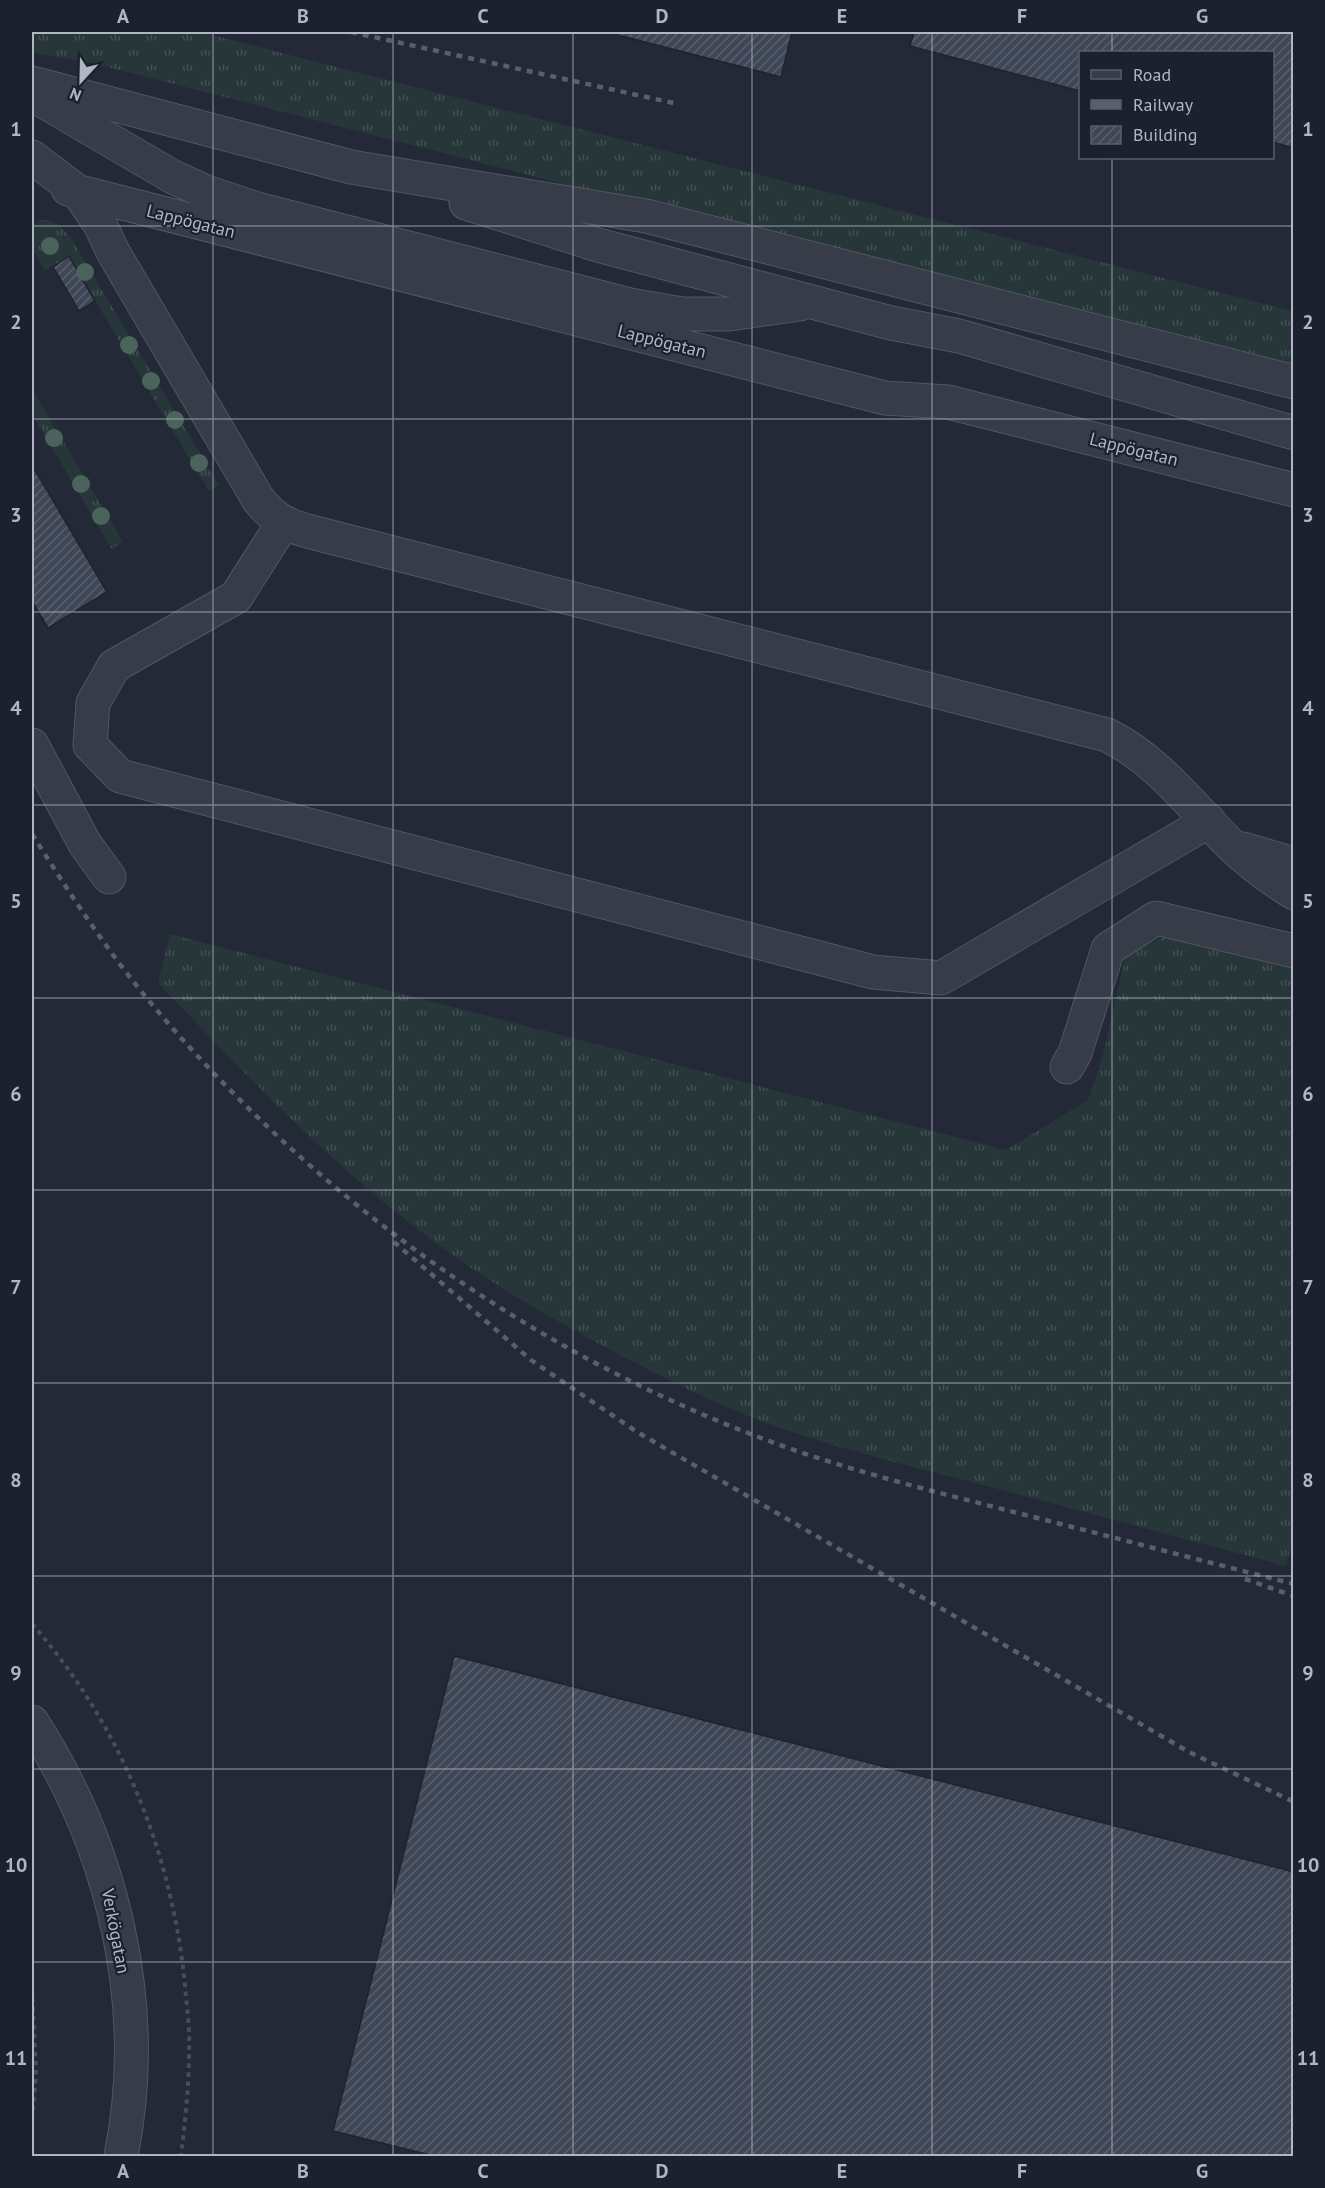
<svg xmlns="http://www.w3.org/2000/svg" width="1325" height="2188" font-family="'PT Sans',sans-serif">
	<defs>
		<pattern id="grass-tufts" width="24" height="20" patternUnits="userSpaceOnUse" patternTransform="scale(1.5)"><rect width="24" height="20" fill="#263639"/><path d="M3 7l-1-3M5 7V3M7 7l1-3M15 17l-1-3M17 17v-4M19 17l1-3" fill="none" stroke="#435154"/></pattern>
		<pattern id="building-hatch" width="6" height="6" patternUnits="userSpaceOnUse" patternTransform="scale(1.5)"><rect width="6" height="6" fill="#3f4757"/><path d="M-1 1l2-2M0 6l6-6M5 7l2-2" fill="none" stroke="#585f6e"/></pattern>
	</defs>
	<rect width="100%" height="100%" fill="#232937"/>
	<path fill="url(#grass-tufts)" d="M32,32h168l1093,279v60l-1197,-307 -64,-11z
		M40,220c15,-1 22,7 31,18l148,247 -10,6 -140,-234 -24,13 -13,-22v-22z
		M32,389l91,153 -11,7 -80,-135z
		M170,934l836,216 82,-50 14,-41 24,-104 41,-19 126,32 1,569 -8,29c-101,-27 -202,-54 -303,-81 -69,-18 -139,-35 -206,-58 -51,-18 -101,-43 -149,-68 -63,-33 -126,-68 -184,-110 -106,-76 -196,-172 -286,-266z"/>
	<path fill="url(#building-hatch)" stroke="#1e232f" stroke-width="1.5" d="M606,32h186l-11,45z
		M914,32h380v116l-22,-6v-90h-192v39l-170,-45z
		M69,256l26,45 -16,10 -26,-44z
		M32,465l75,127 -59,36 -16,-27z
		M454,1656l840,216v284h-860l-101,-25z"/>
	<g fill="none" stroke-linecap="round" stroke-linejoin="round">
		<g stroke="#515663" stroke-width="35">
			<path id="minor" d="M32,83l319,84 295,49 648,166
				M33,95l140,82 33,15 51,17 373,96 52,9h47l71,-10
				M32,157l46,35 22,32 13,28 145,247c17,22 30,27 57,34l792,202c51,25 84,71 124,110 19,18 40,34 63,48
				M68,189l817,209 63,4 346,88
				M466,203l132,42 293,78 68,13 335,97
				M283,523l-47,74 -122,69 -21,37 -3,42 30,31 753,196 68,6 268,-157
				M32,745l53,99 24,33
				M1243,849l51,15
				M1067,1067l8,-14 33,-104 48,-31 138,33
				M32,1722c82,127 119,285 89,434"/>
		</g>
		<path stroke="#425156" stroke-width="4" stroke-dasharray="4.5 4.5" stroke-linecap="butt" d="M32,1624c91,103 143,236 154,373 2,18 4,37 3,55 0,35 -4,70 -8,104
			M32,1989l4,84 -4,48"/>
		<use href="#minor" stroke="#363c48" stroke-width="33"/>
		<path stroke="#595f6f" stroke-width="4.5" stroke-dasharray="6 6" stroke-linecap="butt" d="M351,32l327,72
			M32,834c35,55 71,111 113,162 171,206 401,369 655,456 65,22 132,39 198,56 99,25 197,51 296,76
			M394,1242l137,118 106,72 552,320 105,50
			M1245,1579l49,17"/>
	</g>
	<g fill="#4a635b">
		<circle cx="50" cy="246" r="9"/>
		<circle cx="85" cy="272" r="9"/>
		<circle cx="129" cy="345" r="9"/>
		<circle cx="151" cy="381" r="9"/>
		<circle cx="175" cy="420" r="9"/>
		<circle cx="54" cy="438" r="9"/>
		<circle cx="199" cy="463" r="9"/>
		<circle cx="81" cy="484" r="9"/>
		<circle cx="101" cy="516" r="9"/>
	</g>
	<path fill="none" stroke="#b1b6c4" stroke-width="1.5" stroke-opacity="0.55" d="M213,32v2124M393,32v2124M573,32v2124M752,32v2124M932,32v2124M1112,32v20M1112,158v1998M32,226h1262M32,419h1262M32,612h1262M32,805h1262M32,998h1262M32,1190h1262M32,1383h1262M32,1576h1262M32,1769h1262M32,1962h1262"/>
	<g text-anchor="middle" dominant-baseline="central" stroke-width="4.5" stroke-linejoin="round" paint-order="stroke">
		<g font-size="18" fill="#b1b6c4" stroke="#1c212d">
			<text transform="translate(191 221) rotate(14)">Lappögatan</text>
			<text transform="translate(662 341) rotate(14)">Lappögatan</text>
			<text transform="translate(1134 449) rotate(14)">Lappögatan</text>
			<text transform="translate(116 1931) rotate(79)">Verkögatan</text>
		</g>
	</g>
	<rect width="1325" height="2188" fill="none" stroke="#1c212d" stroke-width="66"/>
	<rect x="1079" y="51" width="195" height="108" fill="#1c212d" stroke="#585d69" stroke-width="1.5"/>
	<rect x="1091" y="70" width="30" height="9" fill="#363c48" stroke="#585d69" stroke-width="1.5"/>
	<text x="1133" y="81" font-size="18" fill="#b1b6c4">Road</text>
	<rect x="1091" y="100" width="30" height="9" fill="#595f6f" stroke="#585d69" stroke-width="1.5"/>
	<text x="1133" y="111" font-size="18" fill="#b1b6c4">Railway</text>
	<rect x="1091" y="126" width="30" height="18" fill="url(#building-hatch)" stroke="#585d69" stroke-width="1.5"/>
	<text x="1133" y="141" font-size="18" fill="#b1b6c4">Building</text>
	<g transform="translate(81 81) rotate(202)" stroke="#1c212d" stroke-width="4.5" paint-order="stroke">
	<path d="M0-4.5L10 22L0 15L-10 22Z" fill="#b1b6c4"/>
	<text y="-9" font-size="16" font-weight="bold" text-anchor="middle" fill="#b1b6c4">N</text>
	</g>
	<rect x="33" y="33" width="1259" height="2122" fill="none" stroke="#b1b6c4" stroke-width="2"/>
	<g font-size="20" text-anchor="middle" font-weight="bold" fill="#b1b6c4">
		<text x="123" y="23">A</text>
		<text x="303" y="23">B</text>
		<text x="483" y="23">C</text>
		<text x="662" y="23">D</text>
		<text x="842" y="23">E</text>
		<text x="1022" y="23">F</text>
		<text x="1202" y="23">G</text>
		<text x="16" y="136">1</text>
		<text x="1308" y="136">1</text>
		<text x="16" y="329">2</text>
		<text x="1308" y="329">2</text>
		<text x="16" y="522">3</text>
		<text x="1308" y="522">3</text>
		<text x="16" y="715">4</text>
		<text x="1308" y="715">4</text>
		<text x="16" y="908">5</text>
		<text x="1308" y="908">5</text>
		<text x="16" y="1101">6</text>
		<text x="1308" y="1101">6</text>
		<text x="16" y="1294">7</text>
		<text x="1308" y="1294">7</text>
		<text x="16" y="1487">8</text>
		<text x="1308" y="1487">8</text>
		<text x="16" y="1680">9</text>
		<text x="1308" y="1680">9</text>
		<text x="16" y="1872">10</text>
		<text x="1308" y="1872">10</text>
		<text x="16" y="2065">11</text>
		<text x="1308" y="2065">11</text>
		<text x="123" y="2178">A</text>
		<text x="303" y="2178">B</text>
		<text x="483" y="2178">C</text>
		<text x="662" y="2178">D</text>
		<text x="842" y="2178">E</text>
		<text x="1022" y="2178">F</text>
		<text x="1202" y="2178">G</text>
	</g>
</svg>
